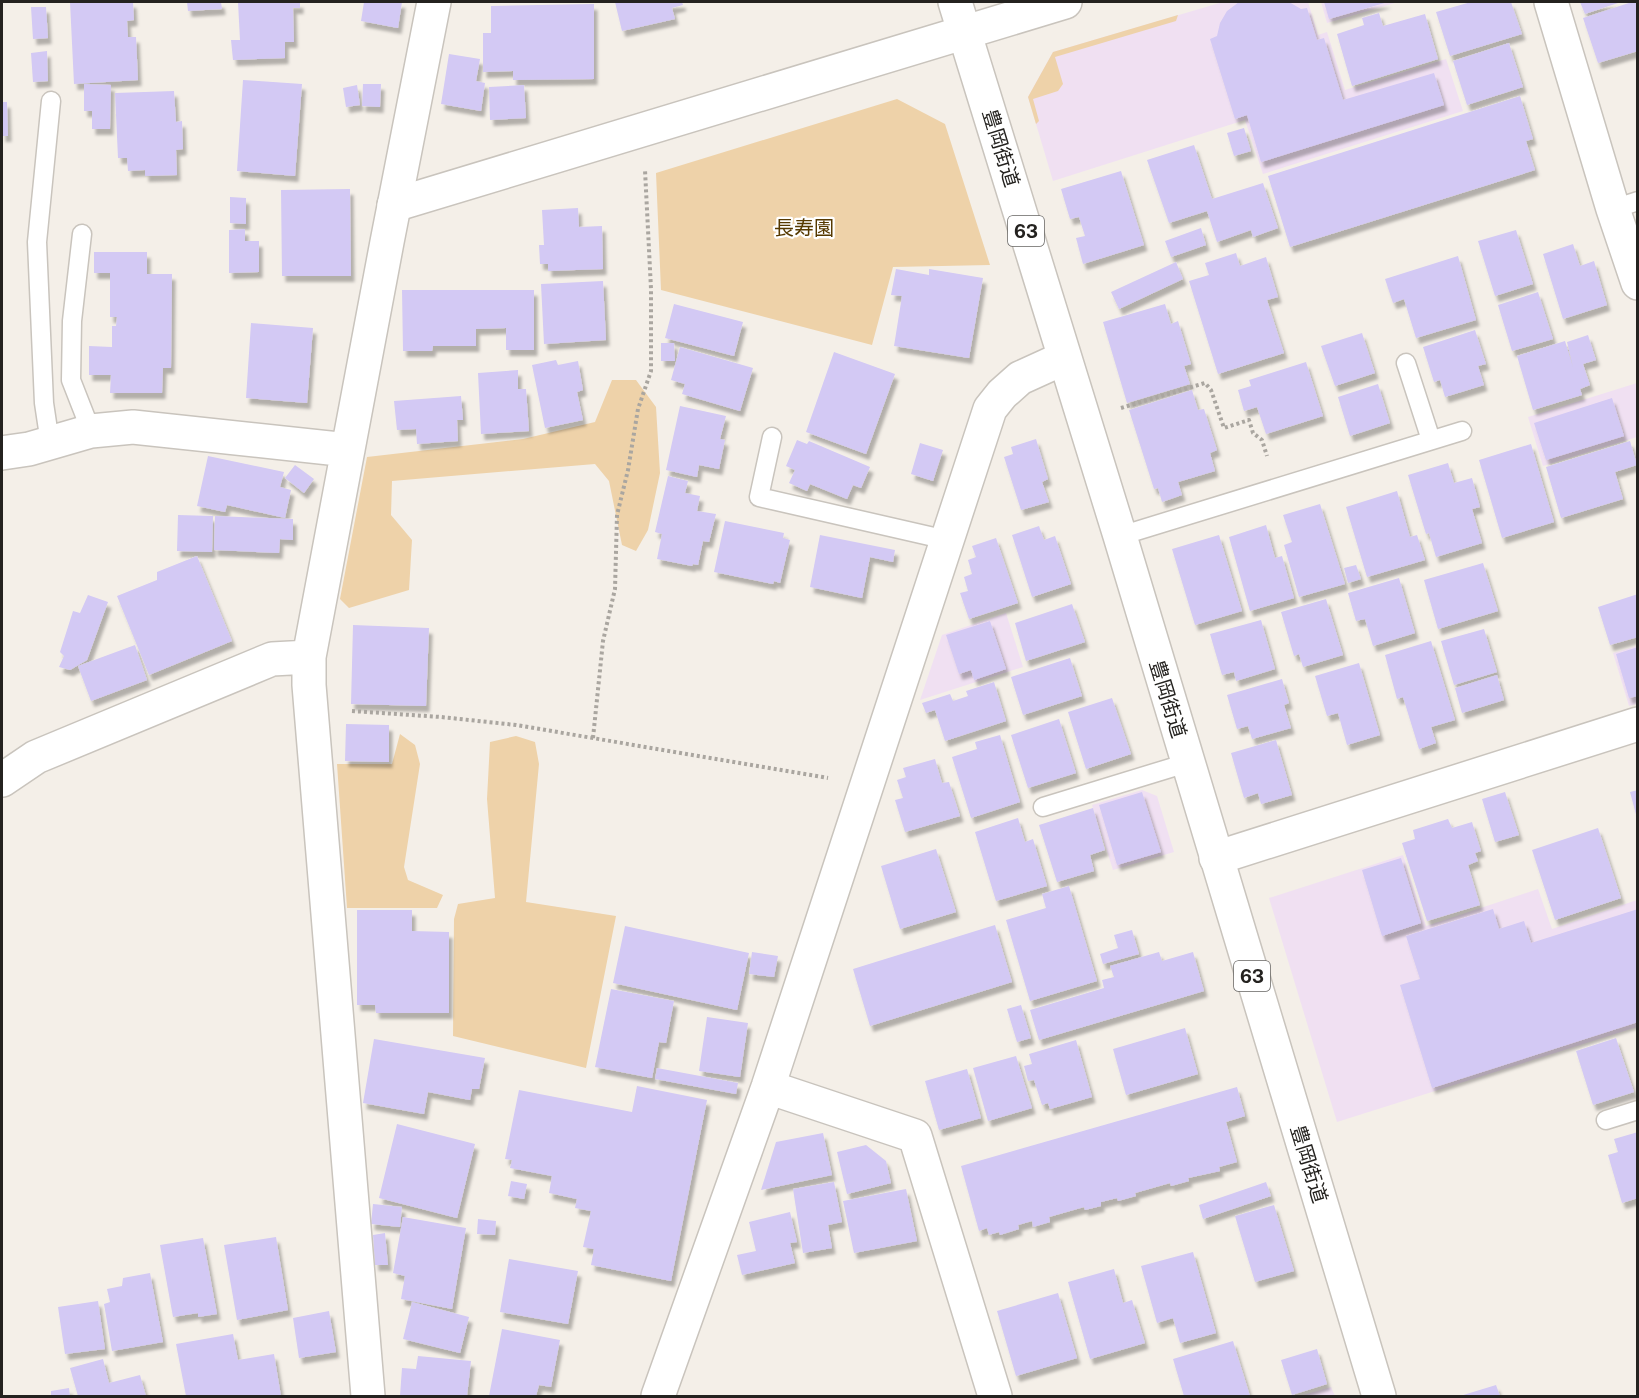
<svg xmlns="http://www.w3.org/2000/svg" width="1639" height="1398" font-family="'Public Sans','Noto Sans JP',sans-serif">
	<defs>
		<filter id="shadow"><feDropShadow dx="3.5" dy="6" stdDeviation="1.5" flood-color="#0004"/></filter>
	</defs>
	<rect width="100%" height="100%" fill="#f4efe8"/>
	<path fill="#f0e0f2" d="M1223,2h85l10,33 9,-3 18,58 101,-31 17,52 -200,63 -18,-54 -192,61 -25,-84 25,-45z
		M1321,2h77l-71,21z
		M1637,383v54l-94,29 -15,-49z
		M1006,613l17,54 -103,33 22,-65z
		M1637,646v58l-8,2 -16,-53z
		M1142,790l15,6 17,56 -61,18 -21,-65z
		M1403,855l23,71 112,-37 14,40 85,-29v127l-300,95 -68,-224z
		M1331,1387l4,9h-35z"/>
	<path fill="#eed2a9" d="M1178,15l-2,6 -121,36 8,27 -5,7 -25,8 6,22 -3,3 -8,-27 25,-45z
		M897,99l48,25 45,141 -97,2 -21,78 -211,-55 -5,-117z
		M612,380h24l20,27 4,66 -12,57 -12,21 -14,-6 -13,-64 -14,-17 -203,17 -1,34 21,25 -3,50 -60,18 -9,-9 27,-142 156,-18 72,-17z
		M400,734l15,11 5,19 -16,103 4,13 35,15 -6,13h-90l-10,-144h55z
		M516,736l19,6 4,22 -13,138 90,14 -30,152 -133,-32 1,-117 4,-15 37,-6 -8,-99 3,-57z"/>
	<path fill="#d3c9f4" filter="url(#shadow)" d="M70,2h63l1,18 -7,1 1,16h8l2,43 -64,4z
		M187,2h34l1,7 -34,2z
		M238,2h62v6h-7l1,34h-9v16l-52,2 -2,-20h9z
		M364,2h38l-4,26 -37,-7z
		M615,2h67l1,3 -11,3 3,11 -53,12z
		M1239,2h50l12,7 6,-1 10,32 7,-2 19,62 91,-27 10,32 -183,57 -14,-47 -12,4 -25,-80 7,-3 3,-13 7,-12z
		M1324,2h64l-59,17z
		M1471,2h40l11,32 -72,22 -14,-44z
		M1580,2h41l-36,12z
		M1632,2h6v49l-40,12 -15,-45z
		M594,4v75l-81,1v-9l-30,1v-39h8v-27z
		M31,7h15l2,31 -15,1z
		M1379,13l4,13 42,-12 13,45 -86,27 -15,-52 27,-9 -2,-7z
		M1509,43l14,44 -56,18 -14,-44z
		M47,51l1,30 -15,1 -2,-29z
		M449,54l31,5 -4,22 9,2 -4,28 -40,-7z
		M243,80l59,4 -7,92 -58,-5z
		M84,84l27,1 -1,44h-18v-18h-8z
		M363,84h18l-1,23 -18,-1z
		M357,85l3,20 -14,2 -3,-19z
		M524,85l2,33 -36,2 -1,-33z
		M174,91l2,31 6,-1 1,28 -7,1 1,25 -32,1v-6l-17,1 -1,-13h-9l-3,-65z
		M1520,96l13,43 -7,2 9,29 -245,77 -22,-71z
		M2,102h5l1,34h-6z
		M1244,128l7,23 -17,5 -7,-23z
		M1194,145l18,54 51,-16 15,45 -25,9 -2,-7 -34,12 -10,-31 -38,12 -22,-63z
		M1121,171l23,74 -61,19 -7,-26 9,-2 -6,-19 -9,2 -9,-30z
		M350,189l1,87h-69l-1,-86z
		M230,197l16,1v26l-16,-1z
		M578,208l1,19 23,-1 1,43 -55,2v-7h-8l-1,-19h5l-2,-35z
		M1201,228l5,17 -35,12 -6,-16z
		M245,229v12h14v31l-30,1v-43z
		M1516,230l17,54 -38,12 -17,-55z
		M1573,244l7,22 14,-5 13,44 -44,14 -20,-65z
		M94,252h53v22h25l-1,94h-8l-1,25h-52l1,-18h-22v-29l23,1v-21h4l1,-9h-7v-44h-16z
		M1236,253l4,13 26,-9 12,40 -11,3 17,53 -66,21 -29,-93 20,-6 -4,-12z
		M1458,256l18,64 -60,18 -12,-39 -11,4 -8,-24z
		M1176,262l7,17 -64,30 -8,-17z
		M896,269l33,6v-6l54,9 -14,80 -75,-12 8,-50 -11,-1z
		M603,281l3,59 -62,4 -3,-60z
		M402,290h132v60h-28v-22l-30,1v17h-43l-1,5h-29z
		M1538,292l15,47 -41,12 -14,-46z
		M674,304l69,18 -9,34 -69,-18z
		M1165,304l6,20 7,-3 13,43 -7,2 6,18 -63,19 -24,-81z
		M251,323l62,5 -6,75 -61,-5z
		M1475,330l11,34 -8,2 6,19 -39,12 -5,-17 -6,2 -11,-35z
		M1362,333l13,40 -40,13 -14,-40z
		M1588,335l8,25 -13,4 7,21 -10,4 2,6 -49,15 -16,-54 48,-15 8,26 -6,-25z
		M661,343h13l1,18h-14z
		M680,347l73,21 -13,43 -58,-17 3,-10 -14,-4z
		M834,352l61,22 -29,80 -60,-22z
		M556,360l2,5 20,-4 5,29 -6,2 6,28 -38,8 -13,-63z
		M1306,362l17,54 -57,18 -9,-27 -13,4 -6,-21 13,-4 -2,-6z
		M518,370v19h8l3,42 -48,3 -3,-61z
		M1378,384l12,39 -40,13 -12,-39z
		M1192,390l6,20 6,-1 13,41 -7,3 5,18 -37,11 4,13 -20,7 -4,-14 -4,1 -25,-79z
		M461,396l2,24h-6l1,21 -41,3 -1,-15 -19,1 -3,-29z
		M1612,398l12,38 -78,24 -12,-37z
		M680,406l46,10 -6,23 5,1 -6,29 -20,-4 -2,12 -31,-7z
		M1036,439l12,40 -6,3 7,20 -28,8 -17,-53 9,-3 -2,-7z
		M797,440l10,4 2,-3 61,26 -9,21 -8,-3 -6,14 -37,-15 -3,7 -18,-8 6,-13 -9,-4z
		M1630,441l7,24 -22,7 8,27 -62,19 -15,-51z
		M920,443l23,7 -10,31 -22,-7z
		M1531,444l23,78 -52,16 -23,-78z
		M208,456l76,16 -4,15 11,3 -6,28 -58,-13 -2,7 -28,-6z
		M1448,463l6,20 18,-5 8,29 -8,2 10,34 -46,14 -7,-24 -3,1 -18,-59z
		M295,465l19,14 -10,14 -19,-15z
		M668,476l20,5 -3,12 15,3 -3,15 19,3 -7,28 -6,-1 -5,24 -5,-1 -1,2 -35,-7 5,-25 -7,-2z
		M1397,491l13,46 7,-2 8,25 -58,17 -21,-70z
		M1320,504l25,80 -46,13 -15,-52 8,-3 -9,-27z
		M178,515l35,1 -1,36 -35,-1z
		M215,516l78,3v21l-13,-1 -1,14 -65,-3z
		M725,521l59,12 -1,5 7,2 -10,43 -6,-2 -1,3 -59,-12z
		M1266,525l9,33 7,-2 12,42 -44,13 -21,-74z
		M1039,526l5,14 11,-4 16,48 -39,13 -20,-62z
		M820,535l75,15 -2,12 -23,-5 -8,41 -52,-11z
		M1219,535l23,76 -47,14 -23,-76z
		M996,538l22,65 -49,16 -9,-26 8,-2 -4,-14 8,-3 -4,-14 8,-3 -4,-11z
		M197,556l35,85 -83,34 -32,-79 40,-16v-8z
		M1483,563l15,48 -60,18 -14,-49z
		M1356,565l5,14 -13,4 -4,-15z
		M1399,578l16,55 -42,13 -8,-27 -9,2 -8,-28z
		M1638,594v43l-28,8 -12,-38z
		M88,595l20,7 -21,58 -17,10 -11,-3 5,-11 -4,-4 13,-41 7,2z
		M1326,599l17,56 -40,12 -4,-13 -5,2 -13,-44z
		M1072,604l13,38 -59,19 -11,-38z
		M1261,620l14,49 -39,12 -2,-9 -12,3 -12,-41z
		M990,621l16,48 -32,11 -3,-10 -12,4 -13,-39z
		M353,625l76,3 -3,78 -75,-2z
		M1484,629l13,43 -43,13 -13,-44z
		M1431,641l24,79 -24,7 5,16 -17,6 -16,-52 -6,2 -12,-44z
		M135,645l12,35 -56,21 -13,-35z
		M1638,647v49l-9,2 -13,-44z
		M1070,658l12,38 -59,19 -12,-38z
		M1359,663l21,72 -33,10 -9,-32 -11,3 -12,-40z
		M1497,675l7,25 -42,13 -7,-25z
		M1282,679l7,24 -5,2 7,23 -39,11 -4,-13 -11,3 -10,-34z
		M994,682l12,39 -61,20 -10,-31 -9,3 -4,-10 28,-9 3,7 15,-5 -2,-5z
		M1112,698l19,56 -45,15 -18,-57z
		M1059,719l17,54 -48,15 -17,-53z
		M346,724l43,1v37l-44,-1z
		M1000,735l20,67 -49,16 -19,-61 25,-8 -2,-7z
		M1276,740l16,55 -31,9 -3,-11 -14,5 -13,-45z
		M935,759l7,24 7,-1 11,34 -55,16 -10,-32 8,-2 -6,-18 9,-3 -3,-9z
		M1638,790v28h-1l-7,-26z
		M1142,792l19,60 -44,13 -18,-60z
		M1505,792l14,43 -24,7 -13,-43z
		M1093,808l12,42 -15,5 4,16 -37,11 -18,-57z
		M1018,818l7,24 8,-3 14,47 -51,15 -21,-69z
		M1448,819l4,9 20,-6 9,29 -6,2 3,8 -10,4 12,40 -53,16 -25,-78 13,-4 -2,-9z
		M1598,828l23,70 -66,22 -23,-70z
		M936,849l20,63 -56,17 -19,-63z
		M1401,858l20,65 -39,13 -20,-66z
		M1069,886l28,95 -67,20 -24,-81 40,-12 -4,-14z
		M1493,909l6,20 25,-8 7,22 107,-34v113l-206,66 -32,-103 20,-6 -14,-43z
		M357,910h55v21l37,1v81h-73l-1,-8h-18z
		M995,925l17,57 -142,44 -17,-57z
		M625,926l124,27 -12,57 -124,-27z
		M1132,930l7,24 -36,10 -3,-10 18,-6 -4,-13z
		M752,952l26,4 -4,21 -25,-3z
		M1159,952l3,9 31,-9 11,39 -165,49 -9,-30 74,-22 -2,-8 12,-3 -4,-11z
		M611,989l63,12 -8,42 -7,-1 -7,36 -57,-11z
		M1021,1005l10,33 -14,4 -10,-33z
		M707,1017l41,6 -8,54 -41,-6z
		M1185,1028l13,46 -72,21 -13,-46z
		M1616,1038l18,54 -41,13 -17,-54z
		M374,1039l111,19 -6,31h-7l-2,11 -42,-8 -4,22 -61,-11z
		M1076,1040l16,57 -42,12 -2,-6 -6,2 -8,-25 -6,1 -4,-15 8,-2 -3,-10z
		M1016,1056l16,52 -44,13 -15,-53z
		M657,1068l81,15 -2,11 -81,-15z
		M967,1069l14,49 -42,12 -14,-49z
		M637,1086l70,14 -36,181 -80,-16 3,-16 -11,-2 8,-36 -16,-3 2,-9 -28,-6 3,-17 -42,-8 2,-8 -7,-1 14,-69 113,22z
		M1237,1087l8,29 -19,6 11,40 -18,5 1,4 -32,7 1,3 -18,5 -1,-3 -35,10 1,3 -18,5 -1,-3 -16,4v4l-16,4 -1,-3 -35,10 1,5 -17,5 -1,-6 -14,4 1,4 -19,6 -1,-3 -10,3 -2,-7 -8,3 -18,-65z
		M397,1124l78,20 -18,74 -78,-20z
		M1638,1132v66l-16,5 -14,-48 10,-3 -4,-13z
		M823,1133l9,42 -71,15 15,-48z
		M866,1145l20,16 5,22 -44,11 -10,-42z
		M511,1181l16,3 -3,15 -16,-3z
		M834,1182l8,40 -14,3 4,23 -29,5 -10,-64z
		M1266,1182l5,14 -68,23 -4,-14z
		M906,1189l11,52 -63,12 -11,-52z
		M373,1204l29,3 -2,20 -29,-3z
		M1274,1205l20,66 -39,11 -20,-66z
		M790,1212l7,30 -7,1 5,20 -53,12 -5,-20 19,-4 -7,-29z
		M403,1217l63,11 -14,81 -51,-10 4,-23 -12,-3z
		M478,1219l18,2 -1,14 -18,-1z
		M385,1233l3,32h-13l-2,-30z
		M276,1237l12,73 -51,10 -13,-75z
		M203,1238l14,76 -19,3v-4l-25,4 -13,-72z
		M1193,1252l23,81 -36,10 -7,-25 -16,5 -16,-57z
		M509,1259l69,12 -10,53 -68,-12z
		M1114,1269l9,34 9,-3 13,43 -55,16 -22,-77z
		M150,1273l13,69 -51,9 -8,-47 6,-2 -3,-13 15,-3 1,-8z
		M1058,1293l19,65 -61,18 -19,-65z
		M98,1301l7,48 -40,5 -7,-47z
		M412,1302l57,15 -9,36 -57,-14z
		M329,1311l7,41 -37,6 -6,-40z
		M502,1329l58,11 -9,47 -12,-2 -3,11h-47z
		M233,1334l5,26 36,-6 7,42h-95l-10,-52z
		M1233,1341l17,55h-66l-11,-37z
		M1317,1349l10,35 -35,11 -11,-35z
		M418,1356l53,5 -4,35h-67l2,-28 14,1z
		M103,1359l6,24 31,-8 6,21h-68l-8,-28z
		M1496,1385l4,11h-40z
		M69,1388l1,8h-19v-5z"/>
	<g fill="none" stroke-linecap="round" stroke-linejoin="round">
		<g stroke="#c9c4bd" stroke-width="21">
			<path id="lane" d="M1613,209l25,-8
				M82,234l-10,87 -1,59 20,51
				M1406,363l25,77
				M772,437l-13,60 188,43
				M50,443l-6,-40 -7,-161 14,-141
				M1120,536l342,-105
				M1043,807l144,-44
				M1606,1120l32,-10"/>
		</g>
		<g stroke="#c9c4bd" stroke-width="36">
			<path id="street" d="M1551,2l62,207 25,74
				M2,453l27,-4 62,-18 42,-4 215,23
				M2,780l34,-23 236,-98 37,-2
				M1216,858l422,-134
				M768,1087l147,49 80,260
				M368,1396l-59,-711v-28l78,-415 47,-240
				M658,1396l110,-309 222,-678 12,-15 18,-16 44,-20"/>
		</g>
		<g stroke="#c9c4bd" stroke-width="36">
			<path id="secondary" d="M394,205l671,-203"/>
		</g>
		<g stroke="#c9c4bd" stroke-width="36">
			<path id="primary" d="M955,2l165,534 259,860"/>
		</g>
		<path stroke="#aaa6a0" stroke-width="4" stroke-dasharray="3 3" stroke-linecap="butt" d="M1121,408l84,-25 6,7 13,38 25,-8 4,13 9,7 5,16
			M352,711l89,6 75,8 312,53
			M593,738l10,-97 12,-52 2,-74 11,-45 10,-61 13,-38v-82l-6,-119"/>
		<use href="#lane" stroke="#fff" stroke-width="18"/>
		<use href="#street" stroke="#fff" stroke-width="33"/>
		<use href="#secondary" stroke="#fff" stroke-width="33"/>
		<use href="#primary" stroke="#fff" stroke-width="33"/>
	</g>
	<g text-anchor="middle" dominant-baseline="central" stroke-width="4.5" stroke-linejoin="round" paint-order="stroke">
		<g fill="#fff" stroke="#666462" stroke-width="1.5">
			<rect x="1008" y="216" width="36" height="30" rx="4.5"/>
			<rect x="1234" y="961" width="36" height="30" rx="4.5"/>
		</g>
		<g font-size="18" font-weight="bold" fill="#24221f">
			<text x="1026" y="231">63</text>
			<text x="1252" y="976">63</text>
		</g>
		<g font-size="20" fill="#24221f" stroke="#fff">
			<text transform="translate(1001 148) rotate(73)">豊岡街道</text>
			<text transform="translate(1168 699) rotate(73)">豊岡街道</text>
			<text transform="translate(1309 1164) rotate(73)">豊岡街道</text>
		</g>
		<g font-size="20" fill="#563900" stroke="#fff">
			<text x="804" y="228">長寿園</text>
		</g>
	</g>
	<rect width="1639" height="1398" fill="none" stroke="#24221f" stroke-width="6"/>
</svg>
